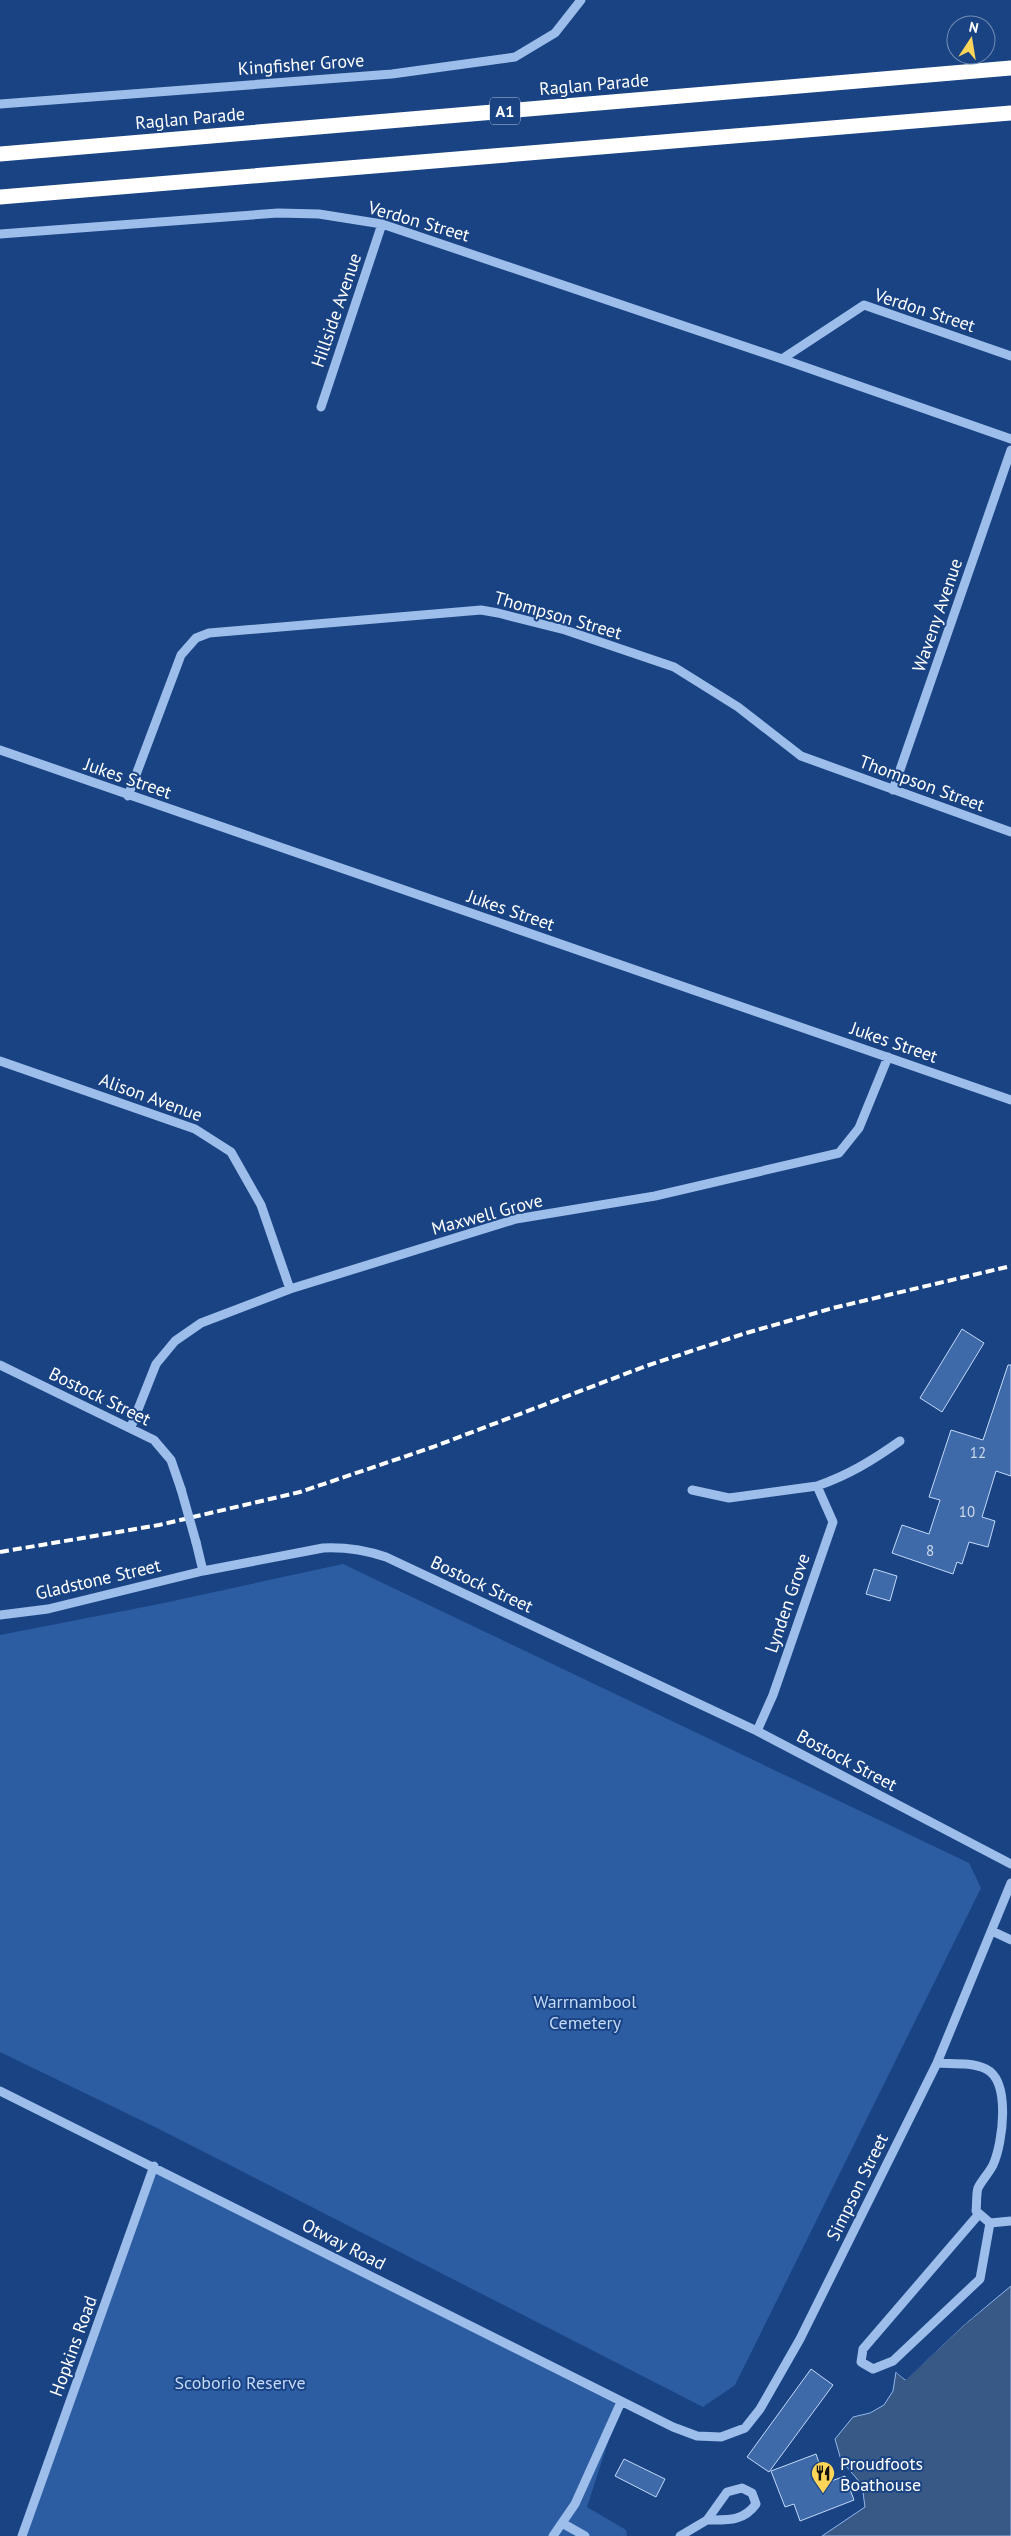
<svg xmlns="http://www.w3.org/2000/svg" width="1011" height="2536" font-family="'PT Sans',sans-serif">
	<rect width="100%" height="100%" fill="#194383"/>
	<path fill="#2c5ca2" d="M343,1564l626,299 12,25 -246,497 -32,22 -544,-278 -159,-77v-417l159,-31z
		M154,2166l467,236 -34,105 39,23 1,6h-605z"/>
	<path fill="#385886" stroke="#90b8ee" d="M1011,2286v250h-189l43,-29 -3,-22 -21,-25 -6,-21 18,-22 17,-4 14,-8 9,-14 3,-19 9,8 59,-55z"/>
	<path fill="#194383" d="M998,2293l2,1 -36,31 -58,55 -10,-8 2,-2 8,7 56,-54z"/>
	<path fill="#3e6aaa" stroke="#c2d9f8" d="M962,1329l22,14 -42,69 -22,-14z
		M1008,1365h3v111l-15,-5 -14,46 13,4 -7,26 -19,-5 -7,22 -5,-2 -4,12 -61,-21 10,-28 27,9 11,-34 -11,-3 22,-67 32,10z
		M874,1569l23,7 -7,25 -24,-7z
		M811,2369l22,16 -64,87 -22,-15z
		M816,2454l10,29 19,-7 9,24 -54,21 -6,-17 -9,3 -14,-36z
		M624,2459l41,20 -9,18 -41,-21z"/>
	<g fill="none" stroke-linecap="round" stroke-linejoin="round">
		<path stroke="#9dbeeb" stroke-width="9" d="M0,104l392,-30 123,-17 40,-24 26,-33
			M0,234l278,-21 41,1 63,10 400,135 229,80
			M782,359l82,-54 147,51
			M321,407l61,-183
			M0,750l1011,350
			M893,790l118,-340
			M128,796l53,-141 15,-17 13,-5 272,-23 17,3 67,17 109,37 64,40 63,49 210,76
			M0,1061l195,68 36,23 30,53 29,84
			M0,1365l154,75 17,20 10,29
			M131,1427l25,-63 19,-23 26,-18 89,-34 226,-70 139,-23 184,-43 20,-25 29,-71
			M817,1486c32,-11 56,-26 83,-45
			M692,1490l37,8 88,-12 16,36 -60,173 -16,36
			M196,1542l7,29
			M0,1615l48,-6 155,-38 120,-23c23,-1 42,2 63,9l371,174 254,133
			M992,1931l19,9
			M937,2063c15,1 35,-1 49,6 25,12 17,74 7,96 -4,8 -11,15 -15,23 -2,6 -1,16 -2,23l14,12 21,-2
			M0,2091l673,336 24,9 24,1 24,-9 15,-19 40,-70 137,-276 74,-180
			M979,2214l-116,135 -2,13 12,7 20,-8 87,-82 10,-56
			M562,2523l23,13
			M22,2536l132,-370
			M553,2536l22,-32 46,-102
			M680,2536l27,-16 20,-28 15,-4 10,5 4,11c-13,18 -29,16 -49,16"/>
		<path stroke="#fff" stroke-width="15" d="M0,154l1011,-86
			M0,197l1011,-84"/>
		<path stroke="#fff" stroke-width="4" stroke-dasharray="9 4" stroke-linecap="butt" d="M0,1552l159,-27 141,-33 133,-45 213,-81 97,-32 90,-26 178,-42"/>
		<path stroke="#9dbeeb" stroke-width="9" d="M181,1489l15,53"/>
	</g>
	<defs>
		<g id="restaurant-pin" transform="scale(1.25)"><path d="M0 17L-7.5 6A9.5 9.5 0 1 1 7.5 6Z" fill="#fed558" stroke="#194383"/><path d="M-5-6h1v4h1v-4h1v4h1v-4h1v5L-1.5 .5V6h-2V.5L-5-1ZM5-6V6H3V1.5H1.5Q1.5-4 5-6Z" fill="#111"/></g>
	</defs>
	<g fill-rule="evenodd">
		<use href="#restaurant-pin" x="823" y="2473"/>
	</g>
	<g text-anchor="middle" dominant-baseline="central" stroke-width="4" stroke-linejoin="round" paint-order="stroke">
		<g font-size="15" fill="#cfdaea">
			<text x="978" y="1452">12</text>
			<text x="967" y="1511">10</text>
			<text x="930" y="1550">8</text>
		</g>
		<rect fill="#194383" stroke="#bac7da" stroke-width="1" x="490" y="97.5" width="30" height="27" rx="4"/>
		<g font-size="16" font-weight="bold" fill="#fff">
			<text x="505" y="111">A1</text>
		</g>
		<g font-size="18" fill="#fff" stroke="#194383">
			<text transform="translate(301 64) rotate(-4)">Kingfisher Grove</text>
			<text transform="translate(594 84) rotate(-5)">Raglan Parade</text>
			<text transform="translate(190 118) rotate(-5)">Raglan Parade</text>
			<text transform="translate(419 221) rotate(16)">Verdon Street</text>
			<text transform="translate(336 310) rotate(-71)">Hillside Avenue</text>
			<text transform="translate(925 310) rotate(18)">Verdon Street</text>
			<text transform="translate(558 615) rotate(16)">Thompson Street</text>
			<text transform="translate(937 615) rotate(-71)">Waveny Avenue</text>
			<text transform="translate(128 778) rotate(19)">Jukes Street</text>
			<text transform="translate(922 783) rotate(20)">Thompson Street</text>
			<text transform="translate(511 910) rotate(19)">Jukes Street</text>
			<text transform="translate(894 1042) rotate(19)">Jukes Street</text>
			<text transform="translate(151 1097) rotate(20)">Alison Avenue</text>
			<text transform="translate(487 1214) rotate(-15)">Maxwell Grove</text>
			<text transform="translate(100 1396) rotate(26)">Bostock Street</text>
			<text transform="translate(98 1579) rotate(-13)">Gladstone Street</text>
			<text transform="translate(482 1584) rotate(25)">Bostock Street</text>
			<text transform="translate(787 1603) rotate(-71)">Lynden Grove</text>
			<text transform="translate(847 1760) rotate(28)">Bostock Street</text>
			<text transform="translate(857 2187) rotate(-64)">Simpson Street</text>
			<text transform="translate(344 2244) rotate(27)">Otway Road</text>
			<text transform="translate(73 2346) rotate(-70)">Hopkins Road</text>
		</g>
		<g font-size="18" fill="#c2d9f8" stroke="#194383">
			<text x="585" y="2001">Warrnambool<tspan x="585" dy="21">Cemetery</tspan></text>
			<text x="240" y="2382">Scoborio Reserve</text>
		</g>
		<g font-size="18" fill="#fff" stroke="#194383" text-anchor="start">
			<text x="840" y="2463">Proudfoots<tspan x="840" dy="21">Boathouse</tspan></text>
		</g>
	</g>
	<g transform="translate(971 40) rotate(12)"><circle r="24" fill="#194383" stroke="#758eb5"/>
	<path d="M0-4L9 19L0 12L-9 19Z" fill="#fed558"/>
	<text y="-8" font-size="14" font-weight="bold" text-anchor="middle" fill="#ffffff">N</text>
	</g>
</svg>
